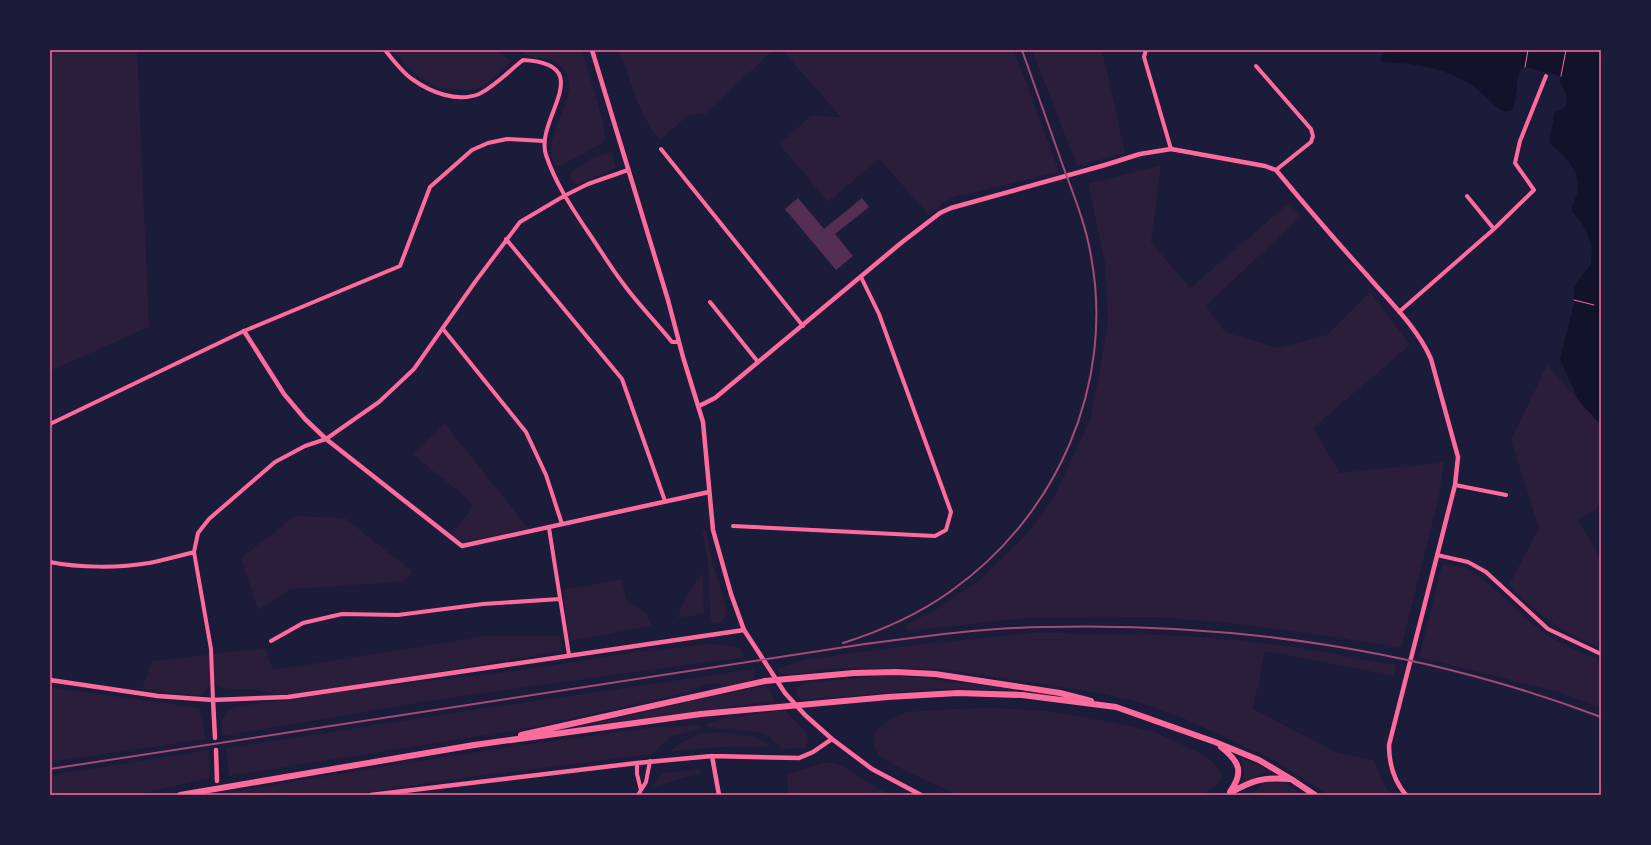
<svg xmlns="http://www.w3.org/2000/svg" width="1651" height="845" font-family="'Source Sans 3',sans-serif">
	<rect width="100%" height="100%" fill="#1b1b3a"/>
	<path fill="#2a1e3b" d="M50,50h87l12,277 -99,44z
		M392,50h105l15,11c-11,9 -27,26 -40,29 -4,1 -9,0 -13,0 -32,-1 -47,-18 -67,-40z
		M517,50h65l22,75 1,13 -2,5 -43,23 -5,-1c-3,-6 -5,-12 -4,-18 2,-26 37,-65 4,-85 -6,-4 -14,-4 -21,-5 -6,-1 -12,-5 -17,-7z
		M619,50h154l-68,64 -16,1 -28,24 -11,-11 -12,-25z
		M782,50h232l45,122 -105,25 -11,6 -14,12 -50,-56 -51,43 -49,-58 32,-28 30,1z
		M1032,50h70l23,103 -48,13z
		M612,152l4,16 -39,17 -6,-5 -1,-7 22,-15z
		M1161,165l-10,77 39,46 99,-85 12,13 -95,90 19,26 53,16 49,-13 43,-43 40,53 -97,83 27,45 104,-11 -5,34 -38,152 -80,-13 -94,-12 -71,-6 -128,1 -121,13 -2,-6 34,-17 43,-30 45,-44 26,-35 38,-81 8,-43 9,-55 -3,-58 -17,-78z
		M1547,365l54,60v81l-23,14 23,39v90c-40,-19 -62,-32 -92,-64l30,-57 -28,-88z
		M445,424l84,105 -66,13 -11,-8 21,-27 -5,-8 -56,-45z
		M295,516l50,2 68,54 -10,10 -112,7 -33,21 -17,-52z
		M706,530l7,35 13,41 -1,11 -5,6 -6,1 -3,-3 -1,-6 -1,-46 -7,-38z
		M1442,565c5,0 11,0 15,1 28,6 60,47 84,65 18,13 40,21 60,30v47l-39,-15 -143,-36z
		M703,573l1,41 -26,4c4,-17 13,-32 25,-45z
		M622,579l4,20 8,7 13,7 4,13 -82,15 -6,-51z
		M1029,633c81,0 161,0 242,11 41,5 83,14 125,21l-2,11 -129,-25 -12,58 85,44 36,7 10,25 8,10h-63l-57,-36 -87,-40 -53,-19 -38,-8 -156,-23 -101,-1 -47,7 -9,-1 -5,-5 32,-10 114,-15z
		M486,636h73l3,15 -274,46 -35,-8h-27l-14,-7 -10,14 -60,-7 10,-28 113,-13 8,22z
		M708,644l27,2 4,2 6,9 -303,42 -219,37c-3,-17 -3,-19 11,-29l126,-18 154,-18 122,-19z
		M753,669l3,8 -7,5 -24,4 -9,-3 -17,3 -11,6 -158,36 -301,48 -3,-28 252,-39z
		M877,676h27l118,14 -86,-1 -136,11 -5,-7 3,-6 6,-4z
		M767,686l8,15 -199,26 176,-39z
		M50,687l149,21 7,31 -156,23z
		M993,708l55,3 64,11 43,10 49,23 12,10 6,10 -5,11 -16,9h-244l-59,-28 -20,-12 -5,-12 3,-14 14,-10 17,-7 43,-3z
		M784,710l23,23 1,10 -4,5 -22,1 -15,-14 -11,-3 -50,-5 1,-4 19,-5z
		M700,725l1,4 -31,8 -18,17 -212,27 -89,14h-127l1,-2 130,-22 168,-26 131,-18z
		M711,732c16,2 49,1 60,15 -37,-1 -65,0 -101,5 12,-12 24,-17 41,-20z
		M209,750l1,28 -74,17h-86v-20z
		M1240,756l32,16 -10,2 -22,10c4,-10 5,-18 0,-28z
		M824,763h10l7,2 48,30h-101l-1,-21z
		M700,769l1,4 -49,14 10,-14z
		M1272,780l11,2 21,13h-56l15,-10 -7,-2z"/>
	<path fill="#12122b" d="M1387,50h214v375l-22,-24 -19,-42 14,-55v-16l4,-7 13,-17 1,-10 -1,-10 -3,-9 -6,-12 -10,-12c0,-8 6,-16 6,-24 0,-19 -15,-34 -29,-44l6,-32c17,0 13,-19 5,-28l1,-7 -36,-9 -4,1c-6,13 -3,29 -9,42 -12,5 -17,-5 -25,-12 -28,-28 -67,-35 -105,-36l-2,-4z"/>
	<path fill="#542f53" d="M798,198l26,31 38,-31 7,9 -34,27 18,22 -17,14 -51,-61z"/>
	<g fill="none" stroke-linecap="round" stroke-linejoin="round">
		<path stroke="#ff6b9d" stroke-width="1" d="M1525,67l3,-17
			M1561,76l5,-26
			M1574,300l20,5"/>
		<path stroke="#ff6b9d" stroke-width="4" d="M385,50c8,10 17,22 27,29 18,13 45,24 67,15 16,-8 30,-23 44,-34 77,4 11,59 23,95 9,27 24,50 40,74 12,17 23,36 36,53 15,21 34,40 50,60h7
			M1146,50l-2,7 27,92
			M1256,66l55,63 2,7 -2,6 -35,28
			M661,149l142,177
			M1467,196l27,33
			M506,239l116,140 43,122
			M710,302l48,60
			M1399,312l95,-83 40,-39 -19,-27 5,-22 26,-65
			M443,329l83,103 20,43 16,49
			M50,424l194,-93 156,-65 30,-79 42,-37 16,-7 19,-4 37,2
			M1455,485l51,10
			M733,526l202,10 11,-6 5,-18 -72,-198 -18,-37
			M549,528l20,127
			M1437,555l31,7 18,10 62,57 53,25
			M50,562c29,6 70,6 99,1 15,-3 30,-7 45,-11
			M271,641l32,-18 39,-9 56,1 85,-11 77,-5
			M213,700l-2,-51 -17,-97 4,-19 11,-14 66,-57 30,-16 21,-7 53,-37 35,-33 61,-87 45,-60 44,-26 24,-12 40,-14
			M637,763v11l4,16
			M638,795l8,-13 4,-21"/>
		<path stroke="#ff6b9d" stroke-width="4.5" d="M592,50l76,250 15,57 20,65 10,108 18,64 13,36 41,63 20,22 27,24 40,30 49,26
			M244,331l40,63 21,25 21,20 136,107 247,-54
			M699,406l16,-8 186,-155 39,-30 11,-5 154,-43 35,-11 31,-5 94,17 11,4c29,35 59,70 90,104 23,27 51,53 65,85l27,98 -3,28 -66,260c0,19 4,35 17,50
			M50,680l108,16 55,4 75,-3 456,-67
			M213,700l2,38
			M216,750l1,31
			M712,756l7,39
			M371,795l266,-32 75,-7 87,2 14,-6 19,-13"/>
		<path stroke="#ff6b9d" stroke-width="6" d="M521,735l244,-54 89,-8 42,-1 39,2 125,19 31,8
			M1221,747c19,15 23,25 9,45
			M1230,793c23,-13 33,-16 59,-14
			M180,795l294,-50 227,-31 187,-17 70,-4 64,2 94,12 99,35 44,18 32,19 24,16"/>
		<path stroke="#a44b75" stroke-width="2" d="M843,643c38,-12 76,-29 108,-52 106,-75 164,-206 140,-335 -5,-31 -17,-60 -28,-90 -14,-39 -27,-77 -41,-116
			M50,769l815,-125c60,-8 119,-16 179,-17 189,-5 380,23 557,90"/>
	</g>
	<rect width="1651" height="845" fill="none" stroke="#1b1b3a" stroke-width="102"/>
	<rect x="51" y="51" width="1549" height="743" fill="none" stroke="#ff6b9d" stroke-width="1.5"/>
</svg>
